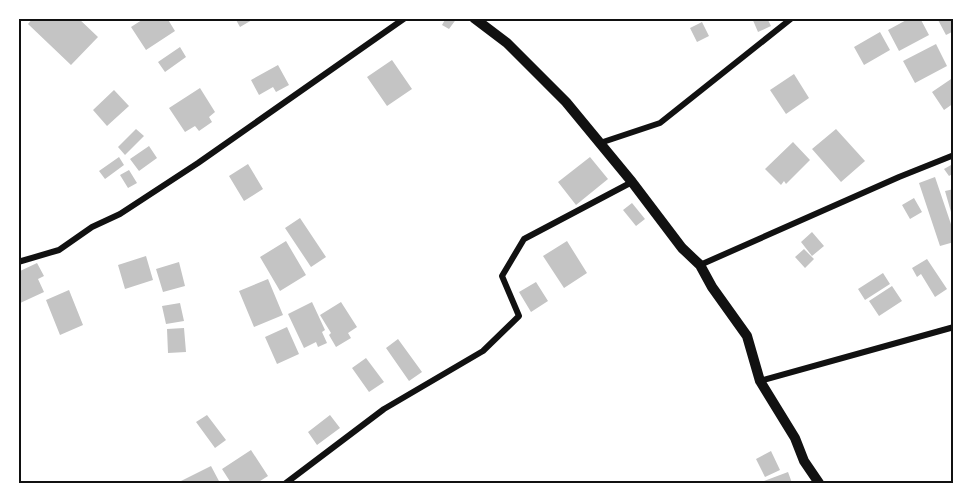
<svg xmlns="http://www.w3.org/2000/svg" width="972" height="501" font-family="'Varela Round',sans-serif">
	<rect width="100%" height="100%" fill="#fff"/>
	<path fill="#c4c4c4" d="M33,18h45l20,19 -27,28 -43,-41z
		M145,18h22l8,13 -29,19 -15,-23z
		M235,18h16l1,2 -12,7z
		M446,18h11l-8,11 -7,-4z
		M752,18h15l4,8 -13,6z
		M910,18h10l9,17 -30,16 -11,-21z
		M937,18h17v13l-8,4z
		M702,22l7,14 -12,6 -7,-14z
		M880,32l10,18 -26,15 -10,-18z
		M936,44l11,22 -32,17 -12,-22z
		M180,47l6,10 -21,15 -7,-10z
		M392,60l20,29 -25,17 -20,-29z
		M278,65l11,20 -13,7 -3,-5 -14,8 -8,-15z
		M794,74l15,24 -23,16 -16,-24z
		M954,77v26l-10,7 -12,-18z
		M200,88l15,24 -6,5 3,5 -13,9 -4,-5 -10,6 -16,-24z
		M114,90l15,16 -22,20 -14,-16z
		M136,129l8,7 -19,19 -7,-8z
		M836,129l29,32 -24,21 -29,-33z
		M793,142l17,18 -24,24 -2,-3 -3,4 -16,-16z
		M149,146l8,12 -18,13 -9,-12z
		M119,157l5,8 -19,14 -6,-8z
		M590,157l18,22 -32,26 -18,-23z
		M248,164l15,25 -19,12 -15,-25z
		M951,165l3,8 -5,3 -5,-7z
		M129,170l8,13 -9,5 -8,-13z
		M935,177l19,56v9l-14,4 -21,-63z
		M954,189v30h-1l-8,-28z
		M914,198l8,14 -12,7 -8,-14z
		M632,203l13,16 -9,7 -13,-16z
		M300,218l26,39 -15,10 -26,-39z
		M812,232l12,14 -12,10 -11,-14z
		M286,241l20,34 -26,16 -20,-34z
		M567,241l20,32 -23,15 -21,-32z
		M804,249l10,10 -9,9 -10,-11z
		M146,256l7,24 -28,9 -7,-24z
		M927,259l20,30 -12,8 -14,-23 -4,3 -5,-9z
		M179,262l6,24 -22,6 -7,-23z
		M37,263l7,13 -6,3 6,13 -26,12v-32z
		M883,273l7,11 -25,16 -7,-11z
		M268,279l15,36 -29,12 -15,-36z
		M536,282l12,19 -17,11 -12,-20z
		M892,286l10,15 -23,15 -10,-15z
		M69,290l14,35 -23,10 -14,-35z
		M312,302l13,28 -3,2 5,11 -9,4 -2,-5 -12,6 -16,-34z
		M341,302l16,25 -9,6 3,5 -15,9 -7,-12 2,-2 -11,-18z
		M180,303l4,18 -18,3 -4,-18z
		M287,327l12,27 -22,10 -12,-27z
		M184,328l2,24 -18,1 -1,-24z
		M398,339l24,33 -13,9 -23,-33z
		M366,358l18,24 -15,10 -17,-24z
		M207,415l19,25 -11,8 -19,-26z
		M330,415l10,13 -23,17 -9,-13z
		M251,450l17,26 -11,7h-26l-9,-14z
		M771,451l9,19 -15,7 -9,-18z
		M211,466l9,17h-43z
		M788,472l4,11h-28v-2z"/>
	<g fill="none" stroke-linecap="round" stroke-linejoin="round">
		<path stroke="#111" stroke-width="6" d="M600,143l60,-20 132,-105
			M18,262l41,-12 33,-23 28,-13 78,-51 207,-145
			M700,265l199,-88 55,-22
			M760,381l194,-54
			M286,483l98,-74 99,-58 36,-35 -17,-40 22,-37 108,-57"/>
		<path stroke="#111" stroke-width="10" d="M474,18l33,25 59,59 66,80 50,66 18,17 12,22 35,49 13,45 35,57 9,23 15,22"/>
	</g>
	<rect width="972" height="501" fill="none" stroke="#ffffff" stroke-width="39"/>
	<rect x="20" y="20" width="932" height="462" fill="none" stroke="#111" stroke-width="2"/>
</svg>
